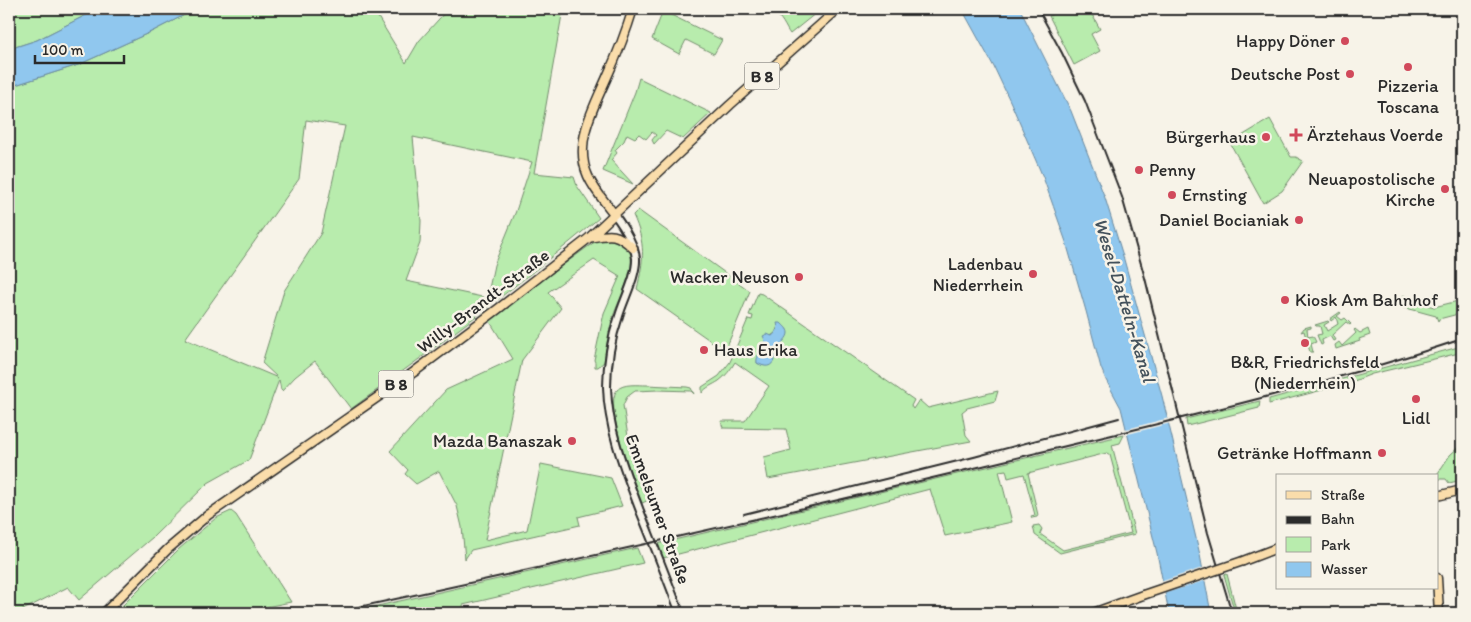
<svg xmlns="http://www.w3.org/2000/svg" width="1471" height="622" font-family="Itim,sans-serif">
	<rect width="100%" height="100%" fill="#f7f3e8"/>
	<filter id="ink" filterUnits="userSpaceOnUse"><feTurbulence type="fractalNoise" baseFrequency=".02" numOctaves="2"/><feDisplacementMap in="SourceGraphic" scale="10" xChannelSelector="R" yChannelSelector="G"/><feConvolveMatrix kernelMatrix="1 2 1 2 8 2 1 2 1" color-interpolation-filters="sRGB"/></filter>
	<g filter="url(#ink)">
		<path fill="#b8ecad" stroke="#728c6c" fill-rule="evenodd" d="M9,9h89l-61,31 -28,9z
			M196,9h177l33,54 13,-22 29,-32h115l-29,164 40,4 3,9 22,32c-80,67 -164,130 -248,191l-36,-48 -20,16 -13,14 -1,-1 -2,-10 -30,80 -41,23 -55,54 -74,63 -11,-13 -51,26h-8v-526l69,-22 75,-34zM306,120l39,6 -24,107 -37,58 -22,72 16,15 -93,-39 114,-160zM413,137l119,25 -16,49 -22,54 -7,33 -81,-17 14,-38 1,-22z
			M764,9h57l-31,25c-4,-5 -9,-19 -16,-20 -3,-1 -6,0 -9,1z
			M1063,9h26l11,20 -9,5 9,17 -26,14 -25,-49z
			M663,11l59,29 -8,14 -28,-14 -7,14 -27,-15z
			M639,78l72,35 -28,26 -17,-8 -12,13 -2,-4 4,-5 -4,-3 -6,7 -7,-5 -4,4 -8,-4 -3,7 -9,9 2,3 -6,7 22,24 -30,-13 32,-79z
			M1270,119l21,38h5l7,4 -21,30 -19,12 -33,-60z
			M638,210l112,81 -25,60 -88,-62c7,-30 9,-45 -4,-74z
			M607,237c8,2 18,5 22,13 9,18 -12,52 -17,70 -4,14 -6,28 -8,42l-6,5h-3v-5l-1,-2 10,-47 16,-37 -26,-16 -46,32 13,16 -39,52 -37,180 42,-10 14,-66 70,14 11,28 -44,11 2,8 -109,25 -6,9 -3,-32 -5,-21 -18,-35 -23,13 -11,-10 3,-4 -18,-19 56,-61 67,-31 -24,-39 97,-72 13,-9z
			M758,293l4,1 152,106 -3,6 2,3 6,-9 9,8 70,-17 -3,10 -28,7 -5,4 4,23 5,6 -203,38 -4,-22 27,-7 -5,-21 -63,-1 -2,-7h24l24,-35 -34,-24c-4,7 -9,14 -16,19 -6,4 -13,6 -17,12v-6l17,-11 11,-14 18,-43 4,1 1,-4 -4,-1zM781,323l6,7c-2,6 -6,12 -8,19 -4,10 -8,22 -22,14l3,-12 4,-4 1,-7 10,-7 3,-7z
			M1404,295l6,5 24,7 28,-7v13l-23,6 -1,2 -2,-5c-12,-3 -24,-7 -36,-9l-4,-5z
			M1340,312l1,1 -4,3 5,4 3,-2 6,6 -1,1 -4,-3 -14,13 3,5 -2,1 -3,-5 -8,4 1,4 -2,1 -4,-10 5,-1 -2,-8h-4l-1,-1 13,-4 1,1 -5,3 3,6 11,-7 -2,-7 -5,4 -1,-2z
			M1311,326v2l-4,1 1,8 5,-1 3,6 -5,2 2,8h-3l-6,-21 -3,1 3,-4z
			M1355,329l5,4 8,-4 2,6 -11,4 1,2 -24,8 -1,-4 4,-3 3,4 14,-13 -2,-3z
			M1462,346v6l-7,2 -83,20 -23,9 -80,21v-5z
			M647,385l40,2 4,1 3,6 -3,-3 -33,-1 -23,1 -8,6 -4,8 7,44 19,51 -7,3c-7,-19 -39,-97 -25,-113 6,-7 21,-5 30,-5z
			M1260,401l-1,7 -72,18 -1,-7z
			M1124,435l-4,8 -8,2 23,89 -75,19 -25,-18 -2,-9 6,-1 3,4 -2,5 23,16 68,-17 -21,-78 -3,-2 -79,20 10,42 -1,2 -5,1 -1,-2 4,-1 -11,-41 -16,4 -2,-8 -7,1 13,51 -67,14 -15,-47 -267,69 -6,-14z
			M1462,444v36l-13,3 -3,-4h-9v-3h-1l14,-21z
			M231,511l5,4 55,87 -56,11h-120l64,-64 37,-31z
			M637,548l6,15 -180,42 1,8h-118z
			M1227,574l10,39h-2l-11,-38z"/>
		<path fill="#90c7ee" stroke="#6889a0" d="M98,9h98l-43,22 -75,34 -69,22v-38l28,-9z
			M962,9h58l51,102 34,87 18,58 39,140 38,159 11,58h-42l-12,-60 -36,-145 -15,-28 -5,-12 -15,-57 -20,-69 -23,-65 -32,-74 -17,-36z
			M777,323h4c3,3 7,6 7,10 0,5 -6,9 -8,13 -6,11 -5,27 -23,17 -2,-11 13,-16 6,-27l4,-2 5,2c4,-3 7,-8 5,-13z"/>
		<path fill="#f7f3e8" d="M1169,418l2,5 -47,12 -1,-5z
			M1205,567l2,13 -44,14 -3,-12z"/>
		<g fill="none" stroke-linecap="round" stroke-linejoin="round">
			<g stroke="#2b2b2b" stroke-width="10">
				<path id="minor" d="M614,214c9,12 20,28 22,44 1,17 -12,41 -17,58 -8,23 -12,47 -12,71 1,43 18,84 33,124 14,34 27,68 40,102"/>
			</g>
			<g stroke="#2b2b2b" stroke-width="11">
				<path id="major" d="M614,214c-9,-12 -20,-24 -26,-38 -15,-33 6,-69 19,-99 10,-22 19,-45 26,-68
					M589,238c22,-4 27,-6 44,10
					M1437,496l25,-6
					M1243,561l34,-13
					M1437,578l2,35
					M104,613l64,-64 40,-34 206,-143 84,-63 91,-71 141,-133 108,-96
					M1093,613l50,-18"/>
			</g>
			<use href="#minor" stroke="#f7f3e8" stroke-width="6"/>
			<use href="#major" stroke="#faddab" stroke-width="8"/>
			<path stroke="#2b2b2b" stroke-width="2" d="M1038,9l24,44 23,48 37,96 23,81 63,255 24,80
				M744,514l230,-57 145,-39
				M331,613c228,-49 457,-100 685,-155 149,-36 300,-70 446,-119"/>
			<g stroke="#2b2b2b" stroke-width="11" stroke-linecap="butt">
				<path id="major-bridge" d="M1143,595l100,-34"/>
			</g>
			<use href="#major-bridge" stroke="#faddab" stroke-width="8"/>
		</g>
	</g>
	<g fill="#d1495b" stroke="#f7f3e8" stroke-width="2">
		<circle cx="1345" cy="41" r="5"/>
		<circle cx="1408" cy="67" r="5"/>
		<circle cx="1350" cy="74" r="5"/>
		<path d="M1293.5 127.5h5v5h5v5h-5v5h-5v-5h-5v-5h5z"/>
		<circle cx="1266" cy="137" r="5"/>
		<circle cx="1139" cy="170" r="5"/>
		<circle cx="1445" cy="189" r="5"/>
		<circle cx="1172" cy="195" r="5"/>
		<circle cx="1299" cy="220" r="5"/>
		<circle cx="1033" cy="274" r="5"/>
		<circle cx="799" cy="277" r="5"/>
		<circle cx="1285" cy="300" r="5"/>
		<circle cx="1305" cy="343" r="5"/>
		<circle cx="704" cy="350" r="5"/>
		<circle cx="1416" cy="399" r="5"/>
		<circle cx="572" cy="441" r="5"/>
		<circle cx="1382" cy="453" r="5"/>
	</g>
	<g text-anchor="middle" dominant-baseline="central" stroke-width="5" stroke-linejoin="round" paint-order="stroke">
		<g fill="#f7f3e8" stroke="#686764" stroke-width="1">
			<rect x="744.5" y="62.5" width="35" height="27" rx="4"/>
			<rect x="378.5" y="370.5" width="35" height="27" rx="4"/>
		</g>
		<g font-size="16" font-weight="bold" fill="#2b2b2b">
			<text x="762" y="76">B 8</text>
			<text x="396" y="384">B 8</text>
		</g>
		<g font-size="18" fill="#2b2b2b" stroke="#f7f3e8" text-anchor="end">
			<text x="1335" y="41">Happy Döner</text>
			<text x="1340" y="74">Deutsche Post</text>
			<text x="1408" y="86" text-anchor="middle">Pizzeria<tspan x="1408" dy="21">Toscana</tspan></text>
			<text x="1307" y="135" text-anchor="start">Ärztehaus Voerde</text>
			<text x="1256" y="137">Bürgerhaus</text>
			<text x="1149" y="170" text-anchor="start">Penny</text>
			<text x="1435" y="179">Neuapostolische<tspan x="1435" dy="21">Kirche</tspan></text>
			<text x="1182" y="195" text-anchor="start">Ernsting</text>
			<text x="1289" y="220">Daniel Bocianiak</text>
			<text x="1023" y="264">Ladenbau<tspan x="1023" dy="21">Niederrhein</tspan></text>
			<text x="789" y="277">Wacker Neuson</text>
			<text x="1295" y="300" text-anchor="start">Kiosk Am Bahnhof</text>
			<text x="714" y="350" text-anchor="start">Haus Erika</text>
			<text x="1305" y="362" text-anchor="middle">B&amp;R, Friedrichsfeld<tspan x="1305" dy="21">(Niederrhein)</tspan></text>
			<text x="1416" y="418" text-anchor="middle">Lidl</text>
			<text x="562" y="441">Mazda Banaszak</text>
			<text x="1372" y="453">Getränke Hoffmann</text>
		</g>
		<g font-size="18" fill="#2b2b2b" stroke="#f7f3e8">
			<text transform="translate(483 301) rotate(-37)">Willy-Brandt-Straße</text>
			<text transform="translate(658 509) rotate(70)">Emmelsumer Straße</text>
		</g>
		<g font-size="19" font-style="italic" fill="#44525c" stroke="#f7f3e8">
			<text transform="translate(1125 300) rotate(73)">Wesel-Datteln-Kanal</text>
		</g>
	</g>
	<rect width="1471" height="622" fill="none" stroke="#f7f3e8" stroke-width="30"/>
	<rect x="15" y="15" width="1441" height="592" fill="none" stroke="#2b2b2b" stroke-width="2" filter="url(#ink)"/>
	<rect x="1276" y="474" width="162" height="115" fill="#f7f3e8" stroke="#a5a39c"/>
	<rect x="1286" y="491" width="25" height="8" fill="#faddab" stroke="#a5a39c"/>
	<text x="1321" y="500" font-size="15" fill="#2b2b2b">Straße</text>
	<rect x="1286" y="516" width="25" height="8" fill="#2b2b2b" stroke="#a5a39c"/>
	<text x="1321" y="524" font-size="15" fill="#2b2b2b">Bahn</text>
	<rect x="1286" y="537" width="25" height="15" fill="#b8ecad" stroke="#a5a39c"/>
	<text x="1321" y="550" font-size="15" fill="#2b2b2b">Park</text>
	<rect x="1286" y="562" width="25" height="15" fill="#90c7ee" stroke="#a5a39c"/>
	<text x="1321" y="574" font-size="15" fill="#2b2b2b">Wasser</text>
	<path d="M35 55v8h89v-8" fill="none" stroke="#2b2b2b" stroke-width="2.5"/>
	<text x="42" y="55" font-size="15" fill="#2b2b2b" stroke="#f7f3e8" stroke-width="4" paint-order="stroke">100 m</text>
</svg>
